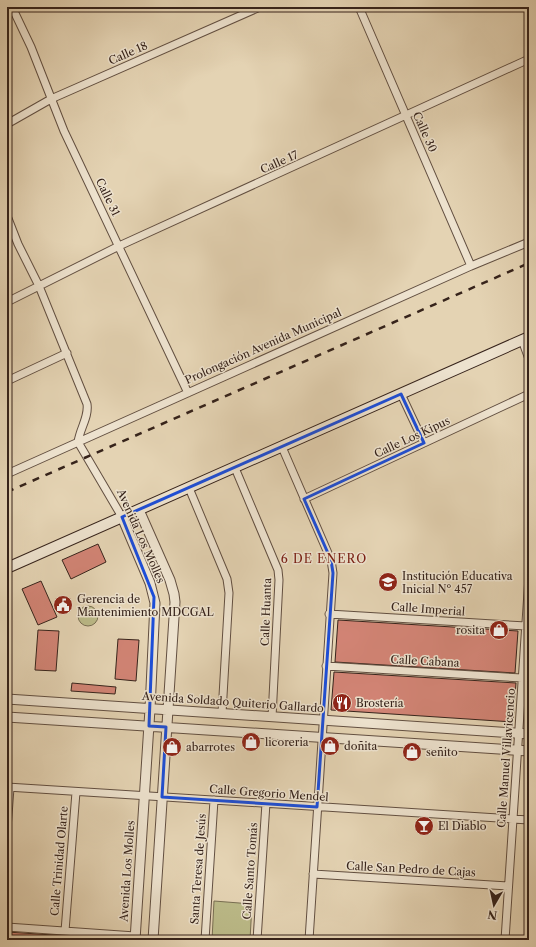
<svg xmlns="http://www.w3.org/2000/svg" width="536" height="947" font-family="'Libre Caslon Text',serif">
	<rect width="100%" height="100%" fill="#e4d3b3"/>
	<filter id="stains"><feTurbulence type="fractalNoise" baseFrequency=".005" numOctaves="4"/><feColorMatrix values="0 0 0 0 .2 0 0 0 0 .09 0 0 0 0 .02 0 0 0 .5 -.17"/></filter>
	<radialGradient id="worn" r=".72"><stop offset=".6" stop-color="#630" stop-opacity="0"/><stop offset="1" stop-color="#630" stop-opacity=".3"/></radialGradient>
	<path fill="#bbba88" stroke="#786e52" d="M78 616a10 10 0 1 1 20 0a10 10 0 1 1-20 0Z
		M214,901l38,3 -2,36h-38z"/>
	<path fill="#d28475" stroke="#36231b" d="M98,544l8,18 -35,17 -9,-19z
		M41,581l16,36 -19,8 -16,-36z
		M338,620l180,11 -3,42 -180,-11z
		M38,630l21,1 -3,40 -21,-1z
		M118,639l21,1 -3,41 -21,-2z
		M334,672l182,11 -3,39 -182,-12z
		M72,683l44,4 -1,7 -44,-3z
		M7,932l62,4v4h-62z"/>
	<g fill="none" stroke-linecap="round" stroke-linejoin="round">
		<g stroke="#624f41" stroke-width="9">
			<path id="minor" d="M12,7l19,40 33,84 124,262
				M359,7l112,259
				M7,124l44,-25 209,-92
				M7,216l11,28 21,42 48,118c2,13 -7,24 -9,38l44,75
				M7,302l112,-56 410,-187
				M522,340l7,19
				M7,381l60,-28
				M401,394l23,49
				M282,447l49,113 2,13 -24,367
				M235,468l43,102 1,10 -7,137
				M7,474l464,-208 58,-24
				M189,488l38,91 2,14 -7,120
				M304,499l225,-105
				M329,614l197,12
				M326,666l196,12
				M7,787l522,33
				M7,829l3,-41
				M313,874l195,12
				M7,927l128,9
				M65,931l11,-139
				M205,940l9,-140
				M257,940l9,-137
				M505,940l24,-363"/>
		</g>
		<g stroke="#624f41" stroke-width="11">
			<path id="tertiary" d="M139,510l31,70 4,14 1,8 -22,338
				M122,517l28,66 5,20 -5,106 -15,231
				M7,699l522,35
				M7,717l522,34"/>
		</g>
		<g stroke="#36231b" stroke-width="12">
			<path id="secondary" d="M7,568l522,-231"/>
		</g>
		<use href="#minor" stroke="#ede2ce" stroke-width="7"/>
		<use href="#tertiary" stroke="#ede2ce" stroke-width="9"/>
		<use href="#secondary" stroke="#ede2ce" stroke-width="10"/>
		<path stroke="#36231b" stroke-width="2.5" stroke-dasharray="7 7" stroke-linecap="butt" d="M7,492l522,-229"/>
	</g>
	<path fill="none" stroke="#1d4ed8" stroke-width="3" stroke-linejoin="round" d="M401,394l23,49 -120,56 27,61 2,13 -16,234 -155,-10 4,-70 -17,-1 5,-129 -32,-80z"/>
	<defs>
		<g id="school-disc" transform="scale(1)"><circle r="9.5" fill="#8f2418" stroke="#ede2ce"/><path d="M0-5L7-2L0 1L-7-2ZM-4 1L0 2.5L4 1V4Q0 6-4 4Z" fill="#fff"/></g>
		<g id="civic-disc" transform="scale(1)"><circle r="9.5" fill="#8f2418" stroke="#ede2ce"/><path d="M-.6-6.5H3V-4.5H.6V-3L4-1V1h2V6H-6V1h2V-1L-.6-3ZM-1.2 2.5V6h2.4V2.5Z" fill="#fff"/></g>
		<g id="shop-disc" transform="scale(1)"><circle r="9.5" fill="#8f2418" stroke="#ede2ce"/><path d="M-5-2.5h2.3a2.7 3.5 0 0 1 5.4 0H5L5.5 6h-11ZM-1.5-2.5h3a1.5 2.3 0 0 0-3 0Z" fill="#fff"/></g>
		<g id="restaurant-disc" transform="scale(1)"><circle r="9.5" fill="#8f2418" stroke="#ede2ce"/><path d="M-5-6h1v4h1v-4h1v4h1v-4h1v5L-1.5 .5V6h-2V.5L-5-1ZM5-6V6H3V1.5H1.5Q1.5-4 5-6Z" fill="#fff"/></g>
		<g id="bar-disc" transform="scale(1)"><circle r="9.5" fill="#8f2418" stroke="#ede2ce"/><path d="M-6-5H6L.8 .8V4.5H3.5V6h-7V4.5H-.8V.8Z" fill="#fff"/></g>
	</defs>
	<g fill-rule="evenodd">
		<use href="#school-disc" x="388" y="582"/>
		<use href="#civic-disc" x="63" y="605"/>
		<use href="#shop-disc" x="499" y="630"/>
		<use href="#restaurant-disc" x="342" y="703"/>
		<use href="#shop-disc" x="251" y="742"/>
		<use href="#shop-disc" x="330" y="746"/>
		<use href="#shop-disc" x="172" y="747"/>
		<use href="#shop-disc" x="412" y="752"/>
		<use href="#bar-disc" x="424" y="826"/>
	</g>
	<g text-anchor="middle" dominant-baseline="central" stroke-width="3" stroke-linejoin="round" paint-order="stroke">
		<g font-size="11" fill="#36231b" stroke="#ede2ce">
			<text transform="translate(128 53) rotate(-24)">Calle 18</text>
			<text transform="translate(425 132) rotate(66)">Calle 30</text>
			<text transform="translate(279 162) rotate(-24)">Calle 17</text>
			<text transform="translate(108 197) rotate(64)">Calle 31</text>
			<text transform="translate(263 346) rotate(-24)">Prolongación Avenida Municipal</text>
			<text transform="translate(412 437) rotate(-25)">Calle Los Kipus</text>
			<text transform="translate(141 536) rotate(66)">Avenida Los Molles</text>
			<text transform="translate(428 609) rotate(4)">Calle Imperial</text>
			<text transform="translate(266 612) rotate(-88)">Calle Huanta</text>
			<text transform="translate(425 661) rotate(3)">Calle Cabana</text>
			<text transform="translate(233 702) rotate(4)">Avenida Soldado Quiterio Gallardo</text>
			<text transform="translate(506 758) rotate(-86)">Calle Manuel Villavicencio</text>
			<text transform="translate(269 793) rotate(4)">Calle Gregorio Mendel</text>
			<text transform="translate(59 861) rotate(-85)">Calle Trinidad Olarte</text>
			<text transform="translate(198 869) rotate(-86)">Santa Teresa de Jesús</text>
			<text transform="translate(411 869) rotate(3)">Calle San Pedro de Cajas</text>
			<text transform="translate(127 871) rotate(-86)">Avenida Los Molles</text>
			<text transform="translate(250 871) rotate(-86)">Calle Santo Tomás</text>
		</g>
		<g font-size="11" fill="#36231b" stroke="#ede2ce" text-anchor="start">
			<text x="402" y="576">Institución Educativa<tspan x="402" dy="13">Inicial Nº 457</tspan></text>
			<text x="77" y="599">Gerencia de<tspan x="77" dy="13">Mantenimiento MDCGAL</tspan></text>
			<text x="485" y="630" text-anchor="end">rosita</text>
			<text x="356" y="703">Brostería</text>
			<text x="265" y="742">licoreria</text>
			<text x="344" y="746">doñita</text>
			<text x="186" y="747">abarrotes</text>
			<text x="426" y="752">señito</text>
			<text x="438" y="826">El Diablo</text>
		</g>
		<g font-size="12" letter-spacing="1" fill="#7a1f14" stroke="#ede2ce">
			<text x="324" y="558">6 DE ENERO</text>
		</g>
	</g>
	<rect width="536" height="947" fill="none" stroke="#e4d3b3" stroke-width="24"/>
	<rect x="8" y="8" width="520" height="931" fill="none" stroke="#36231b" stroke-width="2"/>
	<rect x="12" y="12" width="512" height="923" fill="none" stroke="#36231b"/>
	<g transform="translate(494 905) rotate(189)" stroke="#ede2ce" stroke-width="3" paint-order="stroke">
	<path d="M0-3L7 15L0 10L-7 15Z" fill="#36231b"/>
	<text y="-6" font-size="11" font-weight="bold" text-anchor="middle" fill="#36231b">N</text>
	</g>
	<rect width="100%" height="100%" filter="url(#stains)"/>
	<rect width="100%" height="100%" fill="url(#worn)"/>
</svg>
